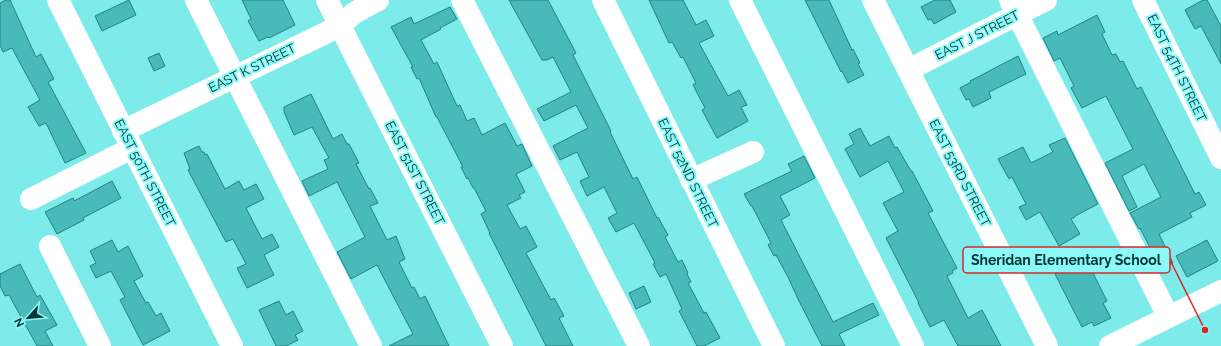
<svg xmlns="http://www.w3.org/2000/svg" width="1221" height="346" font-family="Raleway,sans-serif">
	<rect width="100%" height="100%" fill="#7debea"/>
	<path fill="#49baba" stroke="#277f7f" d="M6,0h4l26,57 5,-3 13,25 -6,3 38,71 -21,10 -19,-40 -7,3 -11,-19 12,-7 -28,-52 -9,4 -3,-7v-42z
		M129,0l7,15 -34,16 -7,-15z
		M242,0h41l12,25 -26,13 -1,-1 -9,4 -11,-20 3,-2z
		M509,0h39l28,53 -3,2 38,76 -1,1 23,47 4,-2 20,41 1,-1 10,18 -3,2 13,25 4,-2 6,13 -1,1 4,8 -3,1 16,30 2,-1 14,26 -16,8h-7l-18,-35 3,-2 -16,-35 -6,3 -7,-13 2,-1 -21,-40 -18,9 -8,-14 9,-5 -13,-26 -17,9 -7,-15 9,-4 -12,-25 -17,8 -7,-14 35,-18 -12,-23 -32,16 -7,-12 34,-17 -18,-35 -6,3h-5z
		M649,0h34l13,25 10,-5 8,16 -15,7 29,53 11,-6 8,15 -6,2 7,14 -31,17 -15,-28 3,-2 -12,-23 3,-2 -13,-26 -2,1 -9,-16 -3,1z
		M805,0h24l23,50 1,-1 7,14 -2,1 6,11 -16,8 -6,-12 -1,1z
		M935,0h15l6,12 -22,12 -3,-5 -3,1 -7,-13z
		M1203,0h4l14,26v38l-20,-38 -6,3 -10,-19z
		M450,7l7,12 -17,9 1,1 -20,11 13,24 3,-2 20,44 3,-1 7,16 7,-3 8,17 23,-12 12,23 5,-2 10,22 -16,8 9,18 -6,3 2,3 -14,7 13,24 6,-3 11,21 -11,6 25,47 3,-2 10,18 -5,2 14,28h-27l-57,-113h1l-9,-19 5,-3 -12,-23h-1l-5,-10 -1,1 -6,-12h2l-26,-50h-1l-17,-39 -2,1 -6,-12h2l-22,-40 20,-10 3,7z
		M1097,15l8,17 -3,2 10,21 4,-1 4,8 3,-1 14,28 4,-2 54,107 4,-2 7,13 -16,8 2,4 -33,17 14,29 -12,6 -21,-41 -1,1 -9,-16 31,-16 -17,-33 -22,12 15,31 -8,4 -24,-48 28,-14 -27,-53 -24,12 -11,-20 3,-2 -14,-28 -6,3 -11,-23 14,-7 1,4z
		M159,53l6,13 -11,5 -6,-13z
		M1018,56l8,18 -37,18 2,6 -18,9 -4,-8 -3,1 -6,-12 11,-6 -1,-1z
		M311,94l22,45 9,-5 5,10h2l10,19 -3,1 13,25 1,-1 8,15 -8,3 17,34 9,-4 9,23 -6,3 13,26 2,-1 6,12 5,-3 24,50h-60l24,-12 -36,-69 -26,14 -14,-27 28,-15 -28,-55 -28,14 -7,-15 26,-12 -4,-9 5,-2 -17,-31 -18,8 -10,-23v-5z
		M860,128l10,18 19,-10 6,12 2,-1 14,24h1l21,40 -5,2 29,55 -5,3 1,2 -6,3 21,42 14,-8 19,36h-43l-14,-26 -14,7 -12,-24h1l-33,-65 12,-7 -15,-28 21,-11 -16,-31 -28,16 -15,-28 9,-5 -5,-10z
		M1065,138l33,66 -23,12v1l-4,2 9,15 -21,12 -19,-34 -14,8 -7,-13 7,-3 -14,-27 -3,2 -11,-20 25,-12 8,16 22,-11 -4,-7z
		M199,146l3,6h2l1,3 2,-1 18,35 14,-8 5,9 12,-6 8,15 -18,9 16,31 10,-5 7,13 -15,8 10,20 -27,13 -10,-20 9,-4 -13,-25 -7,3 -38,-72 2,-1 -6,-16z
		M804,156l11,22 -35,18 10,19 -9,5 52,102 40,-19 6,12 -40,19 6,12h-23l-24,-47 -10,-22 -12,-22 -2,1 -6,-11 3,-2 -19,-37h-1l-7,-12 48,-23 -4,-7z
		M112,181l9,17 -38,20 1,2 -27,14 -12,-22 28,-14 1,3z
		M112,240l6,12 10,-6 15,30 -9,5 12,22 2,-1 8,14 5,-3 9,18 -27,14 -23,-45 5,-3 -14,-26 -15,7 -6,-12 6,-3 -6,-12z
		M1207,240l11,21 -31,16 -11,-21z
		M1086,259l21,42 -4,2 8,15 -17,8 -2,-4 -10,5 -27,-53z
		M20,264l17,33 3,-2 17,30 -12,6 8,15h-16l-28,-51 -4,1 -5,-10v-12z
		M644,286l7,16 -15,7 -7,-16z
		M279,301l7,14 7,-4 10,20 -8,4 3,5 -12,6h-10l-17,-36z"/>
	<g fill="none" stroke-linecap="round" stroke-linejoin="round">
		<path stroke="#fff" stroke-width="22" d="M58,0l174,346
			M196,0l175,346
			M327,0l175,346
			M462,0l177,346
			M603,0l171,346
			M740,0l173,346
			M873,0l174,346
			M1010,0l158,316
			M1143,0l78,158
			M908,70l138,-70
			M123,131l217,-105 14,-13 24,-13
			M691,180l62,-28
			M31,199l101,-51
			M50,246l50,100
			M1110,346l111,-55"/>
	</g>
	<g text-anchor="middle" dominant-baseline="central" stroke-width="4" stroke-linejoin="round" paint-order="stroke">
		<g font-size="13" fill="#033" stroke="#8bf9f8">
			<text transform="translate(977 35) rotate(-27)">EAST J STREET</text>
			<text transform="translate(252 68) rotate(-26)">EAST K STREET</text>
			<text transform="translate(1177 68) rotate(64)">EAST 54TH STREET</text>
			<text transform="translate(145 173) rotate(63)">EAST 50TH STREET</text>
			<text transform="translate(415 173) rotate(63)">EAST 51ST STREET</text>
			<text transform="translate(688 173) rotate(64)">EAST 52ND STREET</text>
			<text transform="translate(960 173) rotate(63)">EAST 53RD STREET</text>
		</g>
	</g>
	<path fill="none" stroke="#d62828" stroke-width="1.5" d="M1205 330L1170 260"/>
	<circle fill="#d62828" stroke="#8bf9f8" stroke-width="1.5" cx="1205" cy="330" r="4"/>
	<rect fill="#8bf9f8" stroke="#d62828" stroke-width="1.5" x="963" y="247" width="207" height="26" rx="4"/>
	<g font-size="14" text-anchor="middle" font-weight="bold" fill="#033">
		<text x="1066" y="265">Sheridan Elementary School</text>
	</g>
	<g transform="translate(28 318) rotate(243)" stroke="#8bf9f8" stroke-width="3" paint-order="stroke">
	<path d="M0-3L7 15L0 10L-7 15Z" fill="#003333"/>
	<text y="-6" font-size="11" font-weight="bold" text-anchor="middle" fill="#003333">N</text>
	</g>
</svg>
